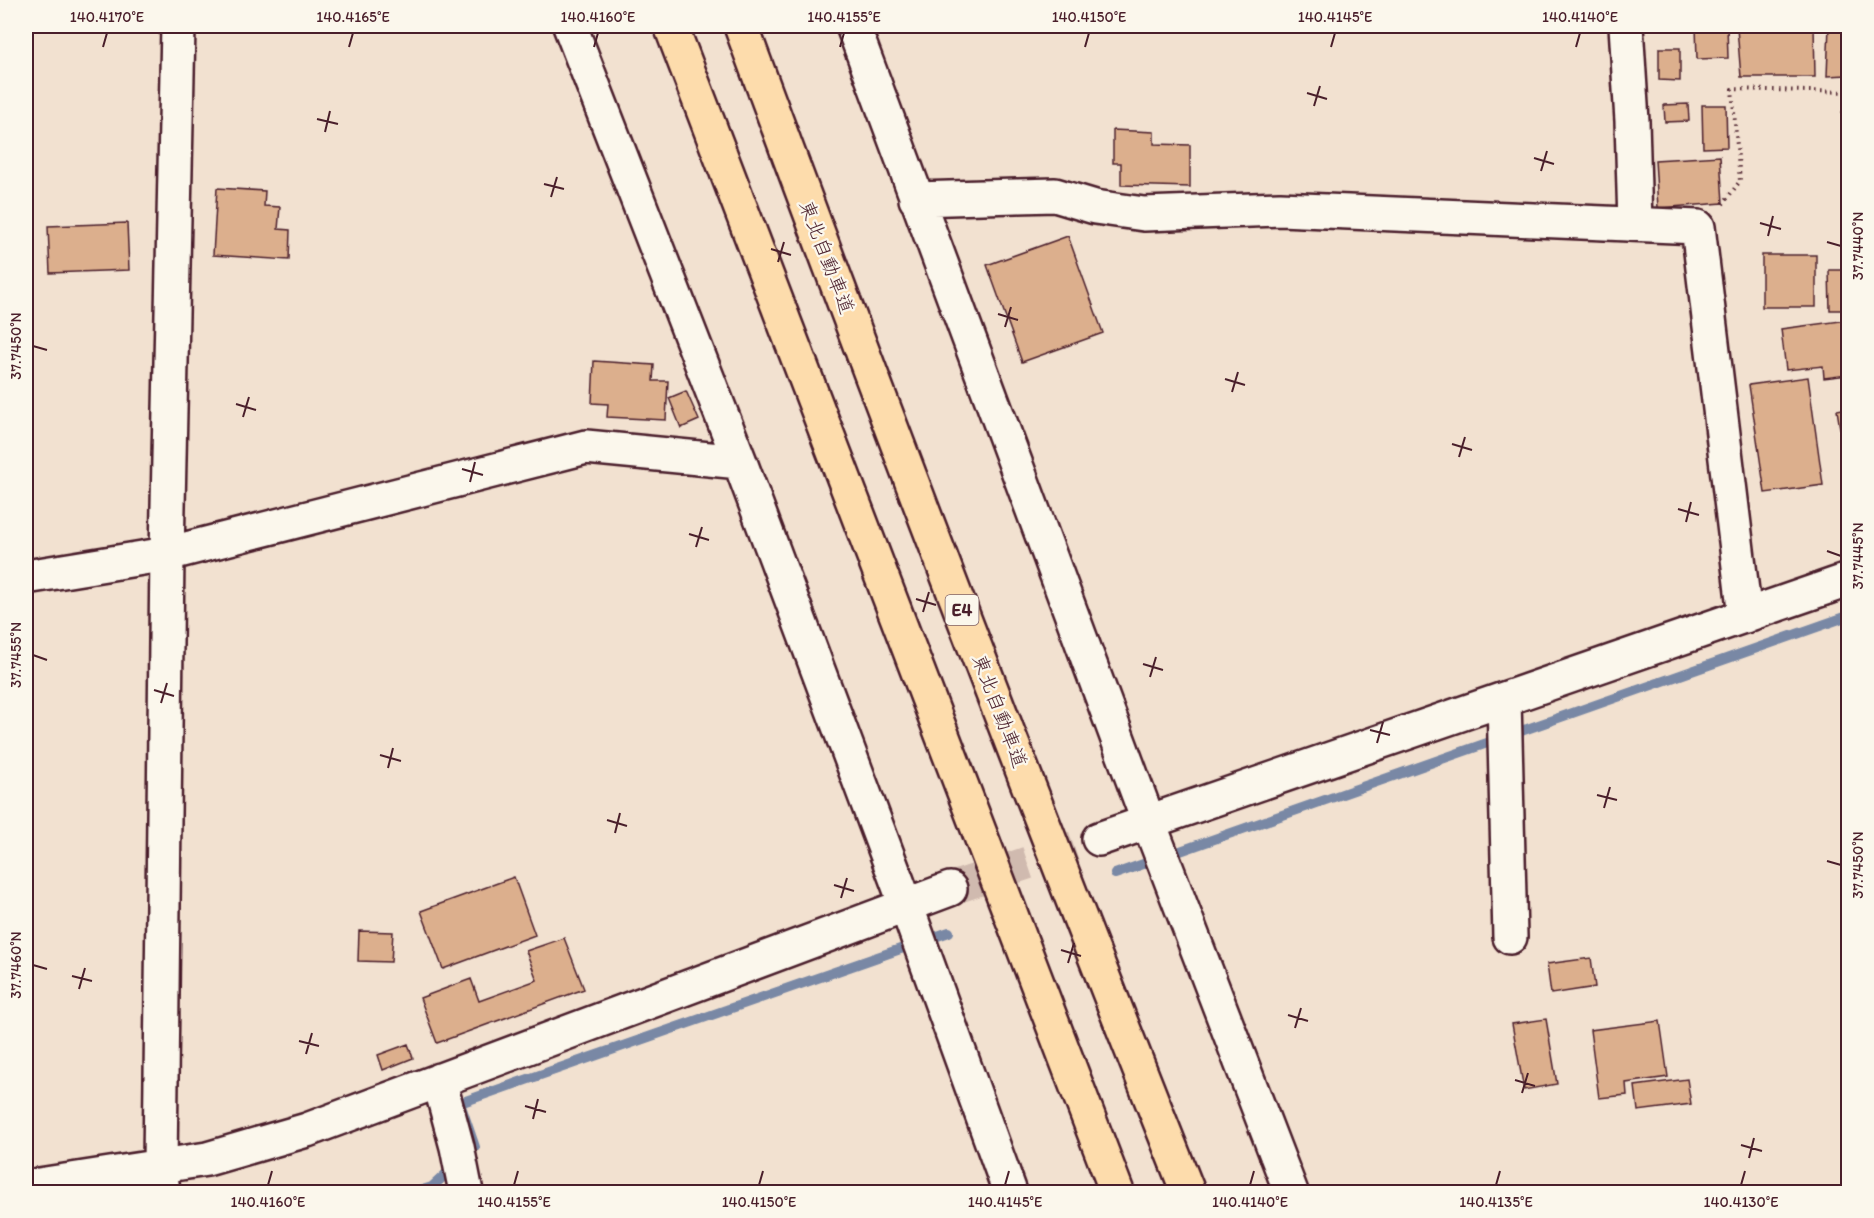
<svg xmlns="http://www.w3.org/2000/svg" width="1874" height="1218" font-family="Itim,'Klee One',sans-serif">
	<rect width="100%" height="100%" fill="#f2e1d0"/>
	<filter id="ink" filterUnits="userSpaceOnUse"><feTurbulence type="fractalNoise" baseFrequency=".0167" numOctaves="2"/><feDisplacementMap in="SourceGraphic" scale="12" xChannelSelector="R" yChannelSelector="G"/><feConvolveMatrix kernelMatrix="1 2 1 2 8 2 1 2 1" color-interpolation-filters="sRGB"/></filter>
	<g filter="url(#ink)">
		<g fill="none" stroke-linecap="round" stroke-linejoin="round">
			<path stroke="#7988a5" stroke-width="10" d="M1115,874l733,-258
				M416,1192l16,-5 43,-40 -15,-44 489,-171"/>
		</g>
		<path fill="#dcaf8d" stroke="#4a1f2b" stroke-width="1.5" d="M1696,26h31l1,32 -31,1z
			M1785,26h29l1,51h-74l-4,-49z
			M1829,26h19v49l-21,1z
			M1659,48h21v33l-21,-1z
			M1688,104l1,17 -24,1 -1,-17z
			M1702,105h24l1,42 -24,1z
			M1842,112h6v54h-2z
			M1113,130l41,2v12l36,1v42l-69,-2v-22h-8z
			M1720,156l3,47 -65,5 -3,-48z
			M217,188l48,3 -1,15 16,1 -2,22 12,1 -1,30 -76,-5z
			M127,223l2,47 -79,3 -2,-47z
			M1068,236l35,97 -81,29 -35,-97z
			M1762,255h54v52h-54z
			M1829,270h19v40h-18z
			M1848,320v55l-24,3 -1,-12 -37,4 -5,-41z
			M594,361l60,4 -1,16h15l-2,39 -59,-3 1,-13 -16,-1z
			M1808,377l15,108 -58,8 -16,-108z
			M686,391l13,29 -18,8 -12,-30z
			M1848,408v50l-3,1 -8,-49z
			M514,877l21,58 -92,34 -22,-58z
			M359,931l34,1 -2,30 -33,-1z
			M564,938l20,51 -147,54 -17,-45 51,-19 8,22 58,-21 -11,-29z
			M1591,958l4,29 -44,7 -4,-30z
			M1546,1019l11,65 -33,6 -12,-66z
			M1660,1021l8,56 -42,6 1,12 -28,3 -9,-68z
			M408,1044l5,14 -30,12 -5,-15z
			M1687,1079l4,25 -53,7 -3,-25z"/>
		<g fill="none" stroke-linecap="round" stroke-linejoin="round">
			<path stroke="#d0baaf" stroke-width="33" stroke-dasharray="33 16" stroke-linecap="butt" d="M950,889l149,-50"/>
			<g stroke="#4a1f2b" stroke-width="38">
				<path id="street" d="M570,26l170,436 166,443 104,287
					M853,26l296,797 142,369
					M1626,26l6,95 3,103
					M916,199l139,-4 40,12 49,7 136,-5 418,18 47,389
					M26,577l141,-23 419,-107 154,15
					M1504,700l6,237
					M1099,839l749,-259
					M439,1080l18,67 9,45
					M26,1187l181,-28 100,-29 643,-241
					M163,1192l-3,-25 7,-613 11,-528"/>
			</g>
			<g stroke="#4a1f2b" stroke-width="38">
				<path id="highway" d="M671,26l446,1166
					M741,26c144,390 293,779 447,1166"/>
			</g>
			<path stroke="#4a1f2b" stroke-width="4" stroke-dasharray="1.5 4.5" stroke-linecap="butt" d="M1723,204l17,-23 -8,-92 116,3"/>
			<use href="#street" stroke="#fbf7ec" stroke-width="33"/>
			<use href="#highway" stroke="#fddcac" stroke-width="33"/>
		</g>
	</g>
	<path fill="none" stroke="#4a1f2b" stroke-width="2" d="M103,47l4,-14M349,47l4,-14M594,47l4,-14M840,47l4,-14M1085,47l4,-14M1331,47l4,-14M1576,47l4,-14M1307,93l20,6M1314,106l6,-20M317,119l21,5M325,132l5,-21M1534,158l20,6M1541,171l6,-20M544,184l20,5M551,197l6,-20M1760,223l21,6M1768,236l5,-20M1827,242l14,4M771,249l20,6M778,262l6,-20M998,314l20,6M1005,327l6,-20M33,346l14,4M1225,379l20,6M1232,392l6,-20M236,404l20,6M243,417l6,-20M1452,444l20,6M1459,457l6,-20M462,469l21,6M470,482l5,-20M1678,509l21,6M1686,522l5,-20M689,534l20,6M696,547l6,-20M1827,551l14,5M916,599l20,6M923,612l6,-20M33,655l14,5M1143,664l20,6M1150,677l6,-20M154,690l20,6M161,703l6,-20M1370,730l20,5M1377,743l6,-21M380,755l21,6M388,768l5,-20M1597,795l20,5M1604,808l6,-21M607,820l20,6M615,833l5,-20M1827,861l14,4M834,885l20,6M841,898l6,-20M1061,950l20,6M1068,963l6,-20M33,965l14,4M72,976l20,5M79,989l6,-21M1288,1015l20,6M1295,1028l6,-20M299,1041l20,5M306,1054l6,-21M1515,1080l20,6M1522,1093l6,-20M525,1106l21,6M533,1119l5,-20M1741,1145l21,6M1749,1158l5,-20M268,1185l4,-14M514,1185l4,-14M759,1185l4,-14M1005,1185l4,-14M1250,1185l4,-14M1496,1185l4,-14M1741,1185l4,-14"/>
	<g text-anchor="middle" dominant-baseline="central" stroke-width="4.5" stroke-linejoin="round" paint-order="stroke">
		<rect fill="#fbf7ec" stroke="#7f6065" stroke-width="1.5" x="945.5" y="595" width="33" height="30" rx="4.5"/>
		<g font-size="18" font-weight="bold" fill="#4a1f2b">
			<text x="962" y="610">E4</text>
		</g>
		<g font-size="20" fill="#4a1f2b" stroke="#fbf7ec">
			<text transform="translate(827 257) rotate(69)">東北自動車道</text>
			<text transform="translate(1000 711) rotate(69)">東北自動車道</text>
		</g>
	</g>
	<rect width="1874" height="1218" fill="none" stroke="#fbf7ec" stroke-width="66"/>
	<rect x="33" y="33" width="1808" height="1152" fill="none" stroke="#4a1f2b" stroke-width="2"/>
	<g font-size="15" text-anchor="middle" fill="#4a1f2b">
		<text x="107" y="22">140.4170°E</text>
		<text x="353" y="22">140.4165°E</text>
		<text x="598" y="22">140.4160°E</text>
		<text x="844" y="22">140.4155°E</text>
		<text x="1089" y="22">140.4150°E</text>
		<text x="1335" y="22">140.4145°E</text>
		<text x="1580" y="22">140.4140°E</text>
		<text transform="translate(1858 246) rotate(-90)" y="5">37.7440°N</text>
		<text transform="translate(16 346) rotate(-90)" y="5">37.7450°N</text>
		<text transform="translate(1858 556) rotate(-90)" y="5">37.7445°N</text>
		<text transform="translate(16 655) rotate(-90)" y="5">37.7455°N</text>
		<text transform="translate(1858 865) rotate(-90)" y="5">37.7450°N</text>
		<text transform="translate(16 965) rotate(-90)" y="5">37.7460°N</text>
		<text x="268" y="1207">140.4160°E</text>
		<text x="514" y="1207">140.4155°E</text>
		<text x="759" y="1207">140.4150°E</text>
		<text x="1005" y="1207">140.4145°E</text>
		<text x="1250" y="1207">140.4140°E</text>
		<text x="1496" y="1207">140.4135°E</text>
		<text x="1741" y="1207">140.4130°E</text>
	</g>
</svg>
